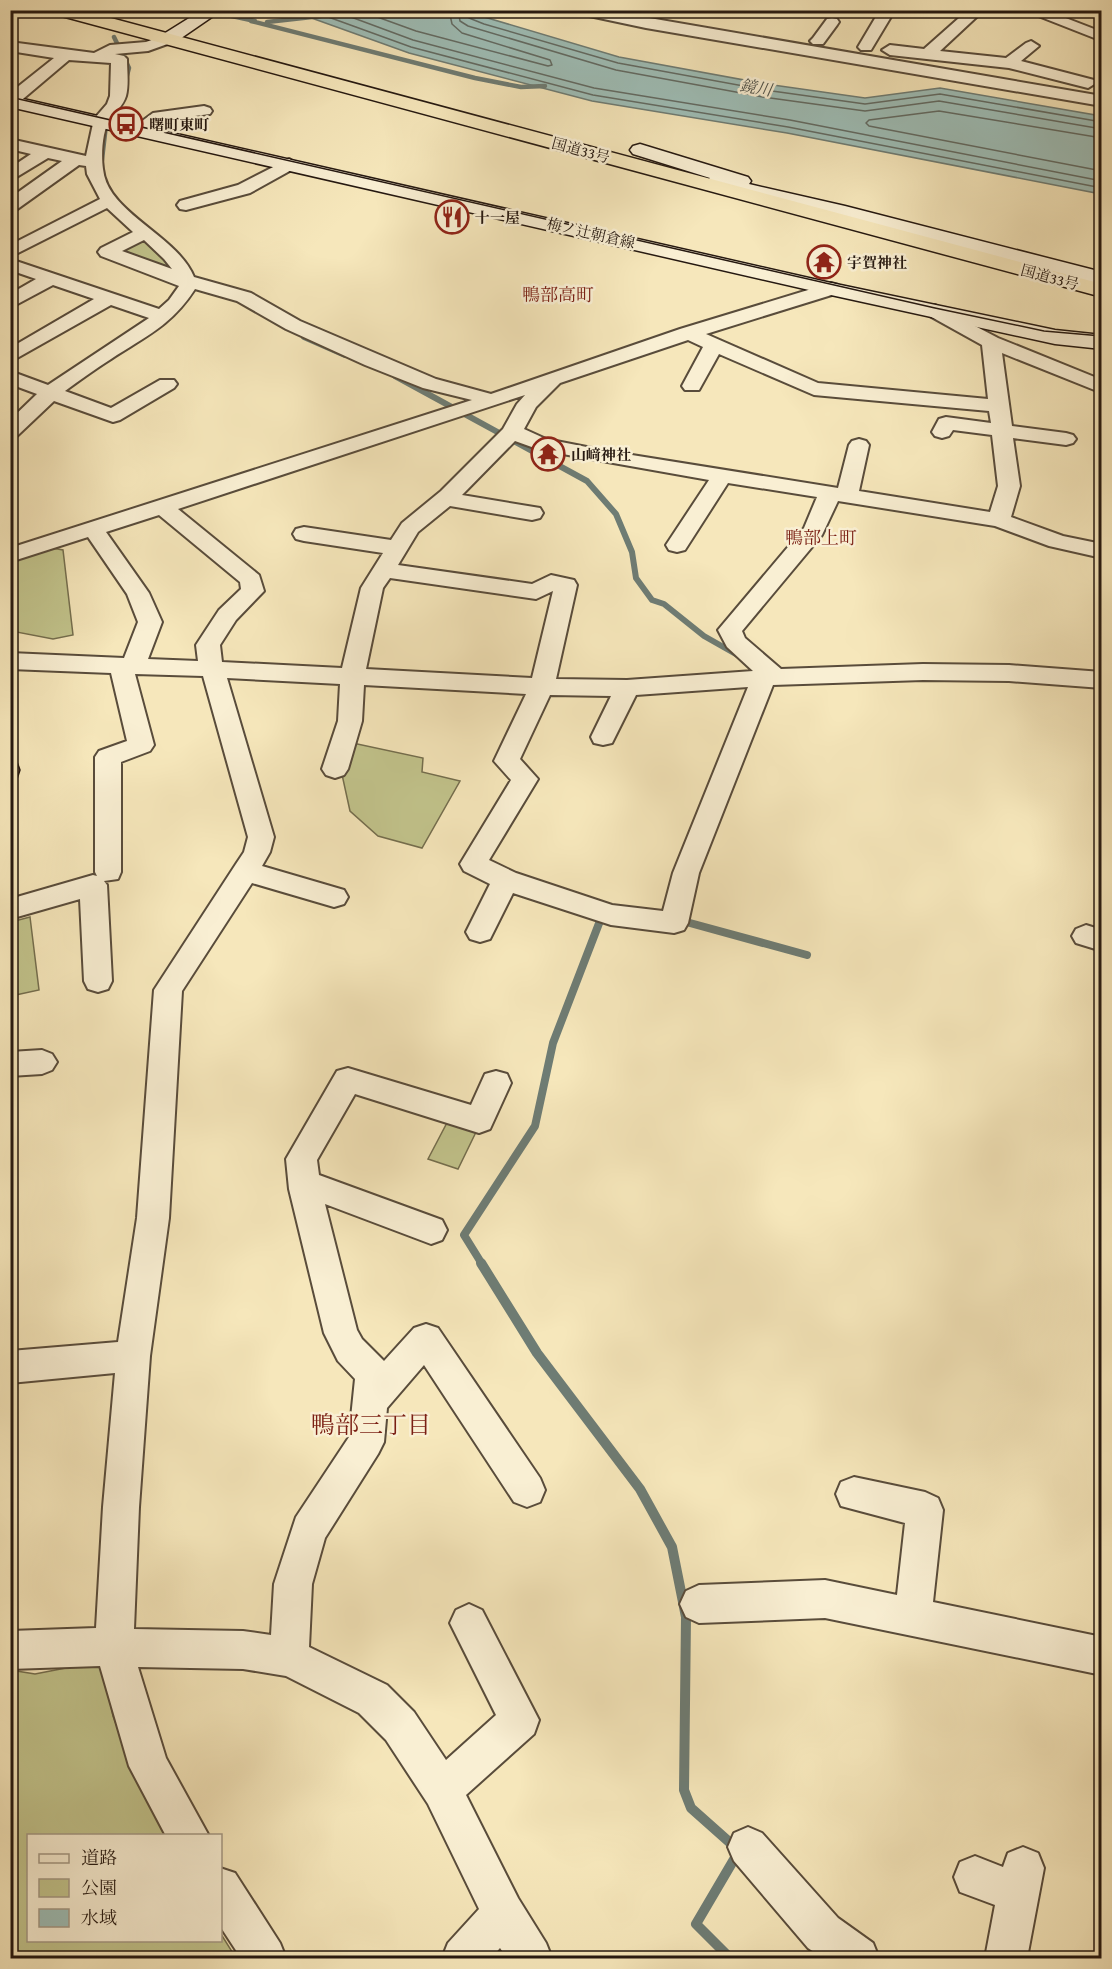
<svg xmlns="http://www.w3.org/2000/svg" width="1112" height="1969" font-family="'Gentium Book Plus','Noto Serif JP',serif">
	<rect width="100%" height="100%" fill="#f6e7bb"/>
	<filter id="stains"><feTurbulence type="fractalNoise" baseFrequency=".00333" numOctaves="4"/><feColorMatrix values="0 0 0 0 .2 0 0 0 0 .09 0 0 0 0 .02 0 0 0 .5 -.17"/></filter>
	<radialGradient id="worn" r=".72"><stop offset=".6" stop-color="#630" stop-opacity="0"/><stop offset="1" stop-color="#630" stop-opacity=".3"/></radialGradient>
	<path fill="#c2c48c" stroke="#746e4e" stroke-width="1.5" d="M141,237l16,12 13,18 -5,2 -51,-18z
		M52,548l11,2 10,85 -20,4 -42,-8 -1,-69z
		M348,742l75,16 -1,14 38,9 -38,67 -44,-12 -28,-25 -9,-41z
		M30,917l9,73 -28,6v-74z
		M449,1119l29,9 -20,41 -30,-10z
		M102,1661l11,55 21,55 32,64 -138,1v104h192l1,-6 15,24h-223l-3,-3v-285l25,4z"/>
	<path fill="#9ebeb7" stroke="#6e7c74" stroke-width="1.5" d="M292,11h172l155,46 147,27 99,14 75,-10 161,28v78l-314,-61 -195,-32 -183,-48z"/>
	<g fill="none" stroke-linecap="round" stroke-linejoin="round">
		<path stroke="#626b64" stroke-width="1.5" d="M309,10l102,37 182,48 195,32 314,61
			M332,10l81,30 181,48 196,32 312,61
			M358,10l58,21 132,35 4,-1 -2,-5 -88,-27 -10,-9 -3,-14
			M458,10l2,11 8,5 148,44 147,27 102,14 74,-10 163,28
			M465,10l4,8 15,6 134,39 147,27 100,14 75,-10 162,28
			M1102,138l-163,-27 -70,9 -3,3 3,3 233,45"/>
		<path stroke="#6e7c74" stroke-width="4.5" d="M218,13l37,8
			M251,21l224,57 46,9 24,-1
			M267,22l54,-6
			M114,37l15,31 -4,15
			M101,168l5,-43"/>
		<path stroke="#6e7c74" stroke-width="6" d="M304,337l41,18
			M395,376l192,105 29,33 16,38 4,26 16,22 12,4 40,32 37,21"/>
		<path stroke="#6e7c74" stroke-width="8" d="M679,920l128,35
			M482,1264l-18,-29 71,-109 18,-83 50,-130"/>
		<path stroke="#6e7c74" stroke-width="10" d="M481,1263l56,90 103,136 32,58 14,70 -2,173 7,18 45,40v8l-40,68 34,34"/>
		<g stroke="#594c3b" stroke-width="4">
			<path id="minor" d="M573,10h30l499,86v10l-456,-78 -66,-14z
				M880,10h15l-24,40h-10l-3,-3z
				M968,10h16l-44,41 66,7 20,-15 5,-2 8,5 -18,15 73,19 2,3 -8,5 -79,-20 -119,-13 -8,-5 8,-5 34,4z
				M1023,10h22l57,22v9z
				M832,18l5,1 2,3 -2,3 -14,19h-10l-3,-3 3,-3 14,-19z
				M168,34l5,2 3,3 -3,3 -25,9 -33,3 9,2 3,3c0,12 2,25 -1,37 -3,10 -10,15 -16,23 -8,12 -9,36 -7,50 4,44 74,66 91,108l57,16 49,28 136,58 55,15 189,-65 151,-46 7,2 2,4 -2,4 -132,41 112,49 170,16 -6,-54 -54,-30 -2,-4 2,-4 7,-2 63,33 104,42v13l-100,-40 10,73 54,7 7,2 3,4 -3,4 -7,2 -53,-7 7,48 -9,31 52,19 39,8v14l-53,-12 -54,-20 -157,-25 -16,34 -80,96 3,7 36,31 142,-5 86,1 93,7v16l-93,-7 -86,-1 -150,5 -74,188 -11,50 -4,7 -10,3 -63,-8 -98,-32 -23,46 -10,3 -10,-3 -4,-7 24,-48 -26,-13 -4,-7 51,-84 -17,-19 32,-67 -162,-9 -2,36 -14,48 -4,6 -9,3 -9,-3 -4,-6 16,-48 2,-37 -113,-6 47,159 -4,15 -8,14 82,24 4,7 -4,7 -10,3 -82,-24 -70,108 -13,227 -19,138 -11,151 -5,122 109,2 28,4 3,-51 22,-67 53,-80 6,-58 -17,-18 -14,-28 -35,-144 -3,-30 51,-88 11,-3 123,37 14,-31 11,-3 11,3 4,9 -21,46 -11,4 -124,-39 -38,66 2,15 123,45 5,10 -5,10 -11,4 -106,-40 32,126 5,9 22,22 30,-33 12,-4 12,4 102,150 5,12 -5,12 -13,5 -13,-5 -90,-137 -37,43 -3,34 -6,12 -53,84 -13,46 -3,63 78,38 27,27 32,48 50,-45 -46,-92 6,-13 13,-6 13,6 57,110 -5,14 -68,61 52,103 28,45 6,15h-45l-7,-10 -9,10h-49l6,-15 31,-34 -51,-105 -42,-64 -27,-27 -73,-37 -43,-7 -105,-2 28,91 43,78h-43l-37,-70 -29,-100 -90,3v-38l86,-3 7,-121 12,-134 -105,10v-32l108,-9 19,-124 17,-228 82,-126 8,-12 4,-15 -45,-161 -68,-2 19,71 -4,6 -29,11v110l-3,7 -14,2 3,4 5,96 -4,8 -10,3 -10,-3 -4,-8 -4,-82 -70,20v-20l83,-24 4,1 -2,-4v-115l4,-6 28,-10 -16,-68 -101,-4v-16l114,5 14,-36 -11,-28 -39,-57 -78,25v-14l462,-148 -49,-12 -58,-23 -79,-36 -49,-28 -42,-12c-24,37 -49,47 -84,70 -16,10 -31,21 -46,32l46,17 49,-28h14l3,4 -3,4 -54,32 -7,2 -59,-21 -37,35 -7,2v-18l27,-26 -27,-10v-13l38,14 101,-67 -38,-13 -101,57v-14l84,-49 -41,-14 -43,23v-14l26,-15 -26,-9v-11l149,50 10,-9 10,-14 -78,-30 -3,-4 3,-4 32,-16 -26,-24 -97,49v-12l90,-46 -13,-25 -1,-8 -7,-1 -63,45 -6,1v-13l52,-37 -14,-3 -38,23v-13l21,-14 -21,-5v-10l76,17 8,-37 13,-15 3,-8 1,-33 -42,-3 -52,44 -7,2v-13l44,-35 -44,-7v-9l84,11 16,-8 36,-3zM144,240l20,19 8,10 -50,-18zM688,340l15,7 -21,39 3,4h14l20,-36 95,41 175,16 2,12 -45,-6 -7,2 -7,13 3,4 7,2 7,-2 4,-6 39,5 6,51 -8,26 -131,-21 10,-46 -3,-4 -7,-2 -7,2 -3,4 -11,43 -231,-37 -61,-12 -22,-10 12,-22 24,-24zM525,395l-8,9 -14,25 -62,62 -39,32 -11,17 -87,-13 -8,2 -3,5 3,5 8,2 79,12 -22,35 -19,80 -120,-6 -2,-17 16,-25 28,-29 -5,-16 -81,-66zM515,441l25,9 169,30 -43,65 3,5 8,2 8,-2 43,-67 89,14 -13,31 -86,102 9,17 26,24 -126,9 -71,-1 21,-94 -3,-5 -23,-5 -19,9 -134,-19 20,-33 32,-26 82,14 8,-2 3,-5 -3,-5 -78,-13zM159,515l81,67 1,7 -22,21 -23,35 2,16 -50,-2 14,-37 -13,-29 -43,-61zM390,578l146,21 17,-8 -21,87 -166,-9 17,-81zM748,687l-75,186 -10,38 -51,-6 -96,-32 -27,-13 49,-81 -18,-20 30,-64 61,1 -20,41 3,6 9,2 9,-2 24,-48z
				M204,106l6,2 2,3 -2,3 -47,6 -25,15 -8,-5 23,-17z
				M289,159l8,5 -2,4 -45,25 -64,17 -6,-1 -3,-4 3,-4 58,-16z
				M1086,925l16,5v21l-26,-8 -4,-7 4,-7z
				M42,1050l10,4 5,8 -5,8 -10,4 -32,2v-24z
				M854,1477l71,15 13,6 5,12 -10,92 169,35v38l-277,-57 -126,5 -13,-6 -6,-13 6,-13 13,-6 126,-5 72,15 8,-72 -64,-17 -5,-12 5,-12z
				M748,1827l14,6 76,85 35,25 6,15h-56l-15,-10 -74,-87 -6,-14 6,-14z
				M1023,1847l15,6 6,15 -17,90h-42l10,-53 -35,-13 -6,-15 6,-15 15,-6 28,11 5,-14z
				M220,1868l15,5 45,70 6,15h-45l-21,-32z"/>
		</g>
		<g stroke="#251810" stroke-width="3">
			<path id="secondary" d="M202,10h20l-48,33h-12l-3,-4 3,-4z
				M10,96l821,187 224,47 47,5v14l-47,-5 -224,-49 -821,-188z
				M640,144l108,33 3,4 -2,3 96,22 257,66v13l-267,-70 -126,-29 -3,-4 4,-4 -77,-24 -3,-4 3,-4z"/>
		</g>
		<g stroke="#251810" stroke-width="3">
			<path id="trunk" d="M52,10h29l1021,274v13l-1048,-283z"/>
		</g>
		<use href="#minor" fill="#f9efd3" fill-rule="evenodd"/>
		<use href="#secondary" fill="#f9efd3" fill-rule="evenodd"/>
		<use href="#trunk" fill="#f6e7bb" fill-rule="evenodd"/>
		<path stroke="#251810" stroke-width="1.5" d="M10,97l925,211 109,23 58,5"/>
	</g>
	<path fill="#9d7b61" stroke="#251810" stroke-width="1.5" d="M12,748l8,22 -8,24 -2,-4v-36z"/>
	<defs>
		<g id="bus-ring" transform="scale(1.725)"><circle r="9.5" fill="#f9efd3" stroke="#8f2418" stroke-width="1.5"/><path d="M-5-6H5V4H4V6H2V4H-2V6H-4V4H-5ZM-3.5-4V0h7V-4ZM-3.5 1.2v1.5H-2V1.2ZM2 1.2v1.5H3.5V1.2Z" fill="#8f2418"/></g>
		<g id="restaurant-ring" transform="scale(1.725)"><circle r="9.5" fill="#f9efd3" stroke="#8f2418" stroke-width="1.5"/><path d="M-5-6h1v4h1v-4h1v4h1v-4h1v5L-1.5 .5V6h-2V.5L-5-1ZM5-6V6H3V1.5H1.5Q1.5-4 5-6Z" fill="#8f2418"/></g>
		<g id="temple-ring" transform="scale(1.725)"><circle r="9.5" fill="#f9efd3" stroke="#8f2418" stroke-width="1.5"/><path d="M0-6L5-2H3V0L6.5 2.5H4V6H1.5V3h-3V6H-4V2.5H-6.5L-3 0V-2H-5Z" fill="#8f2418"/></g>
	</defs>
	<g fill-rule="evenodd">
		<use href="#bus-ring" x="126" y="124"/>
		<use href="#restaurant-ring" x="452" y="217"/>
		<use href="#temple-ring" x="824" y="262"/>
		<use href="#temple-ring" x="548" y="454"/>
	</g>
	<g text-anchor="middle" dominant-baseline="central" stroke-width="5" stroke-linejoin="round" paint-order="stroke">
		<g font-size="15" font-weight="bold" fill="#251810" stroke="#f9efd3" text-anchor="start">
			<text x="149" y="124">曙町東町</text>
			<text x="475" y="217">十一屋</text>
			<text x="847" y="262">宇賀神社</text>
			<text x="571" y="454">山﨑神社</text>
		</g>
		<g font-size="15" fill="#251810" stroke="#f9efd3">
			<text transform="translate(581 150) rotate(15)">国道33号</text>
			<text transform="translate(591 233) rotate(13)">梅ノ辻朝倉線</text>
			<text transform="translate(1050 277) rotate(15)">国道33号</text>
		</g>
		<g font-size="16" font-style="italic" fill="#4f524a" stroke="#f9efd3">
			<text transform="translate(756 87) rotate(10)">鏡川</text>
		</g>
		<g font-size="18" fill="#7a1f14" stroke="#f9efd3">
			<text x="558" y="294">鴨部高町</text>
			<text x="821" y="537">鴨部上町</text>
		</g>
		<g font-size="24" fill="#7a1f14" stroke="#f9efd3">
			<text x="371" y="1424">鴨部三丁目</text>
		</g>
	</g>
	<rect width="1112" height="1969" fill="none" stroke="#f6e7bb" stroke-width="36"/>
	<rect x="12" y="12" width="1088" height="1945" fill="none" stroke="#251810" stroke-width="3"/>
	<rect x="18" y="18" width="1076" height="1933" fill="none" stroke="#251810" stroke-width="1.5"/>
	<rect x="27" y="1834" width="195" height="108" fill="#f9efd3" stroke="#a49985" stroke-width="1.5"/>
	<rect x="39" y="1854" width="30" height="9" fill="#f9efd3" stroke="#a49985" stroke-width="1.5"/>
	<text x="81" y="1864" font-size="18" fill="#251810">道路</text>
	<rect x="39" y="1879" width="30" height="18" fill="#c2c48c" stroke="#a49985" stroke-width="1.5"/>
	<text x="81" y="1894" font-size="18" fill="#251810">公園</text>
	<rect x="39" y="1909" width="30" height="18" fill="#9ebeb7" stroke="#a49985" stroke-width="1.5"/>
	<text x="81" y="1924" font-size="18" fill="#251810">水域</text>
	<rect width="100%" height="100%" filter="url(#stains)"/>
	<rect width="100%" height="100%" fill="url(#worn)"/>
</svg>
